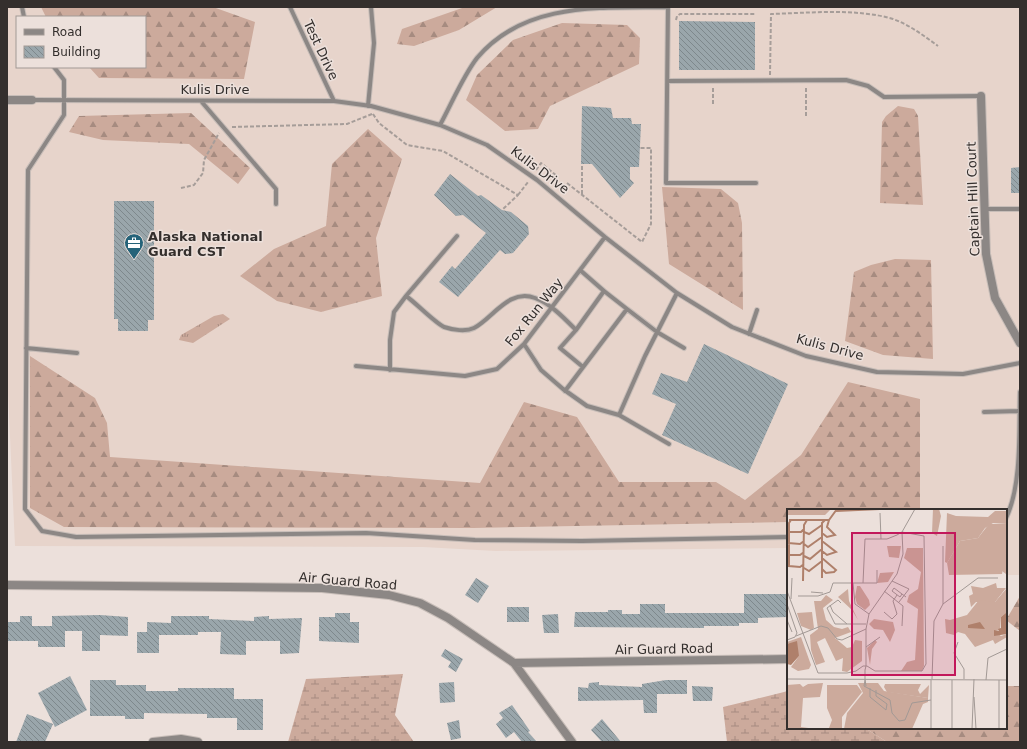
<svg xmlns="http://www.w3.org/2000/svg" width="1027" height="749" font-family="'DejaVu Sans',sans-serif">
	<defs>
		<pattern id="grass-tufts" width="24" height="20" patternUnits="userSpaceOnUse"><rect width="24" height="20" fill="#ccaa9c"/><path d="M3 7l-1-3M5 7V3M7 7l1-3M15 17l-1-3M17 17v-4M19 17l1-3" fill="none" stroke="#a68b80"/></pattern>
		<pattern id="forest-firs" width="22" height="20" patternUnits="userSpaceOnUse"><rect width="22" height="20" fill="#ccaa9c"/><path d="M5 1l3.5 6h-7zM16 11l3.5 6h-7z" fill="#a68b80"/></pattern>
		<pattern id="wetland-marsh" width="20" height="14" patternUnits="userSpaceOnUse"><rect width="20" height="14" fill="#ccaa9c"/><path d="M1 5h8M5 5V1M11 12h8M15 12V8" fill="none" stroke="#a68b80"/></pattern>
		<pattern id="building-back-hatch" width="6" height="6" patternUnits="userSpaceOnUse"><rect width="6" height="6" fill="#9aa6ab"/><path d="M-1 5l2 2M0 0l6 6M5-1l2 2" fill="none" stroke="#7e888c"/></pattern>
	</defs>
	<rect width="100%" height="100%" fill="#ece0db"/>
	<path fill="#e7d4cb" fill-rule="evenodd" d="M7,7h1013v568h-14v-65h-218v38l-292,3 -73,-4 -408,-1 -8,-176zM17,17h128v50h-128z"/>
	<path fill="url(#grass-tufts)" d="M223,314l7,5 -37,24 -14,-3 2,-5 33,-19z"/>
	<path fill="url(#forest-firs)" d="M41,7h172l42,15 -11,57 -145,-1 -10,-11h56v-50h-99z
		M465,7h32l-38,23 -45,16 -17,-2 5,-15z
		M562,23l65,2 13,13 -1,26 -89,42 -12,23 -33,2 -39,-31 11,-25 36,-35z
		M898,106l16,3 4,7 5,89 -43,-2 2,-81 4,-6z
		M191,113l59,55 -12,16 -49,-40 -86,-4 -34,-8 10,-16z
		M368,129l34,30 -26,79 6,58 -61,16 -44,-11 -37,-25 34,-27 52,-23 6,-62z
		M662,187l59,2 17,14 4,20 1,87 -74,-46z
		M895,259l36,1 2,99 -50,-4 -38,-14 9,-69 17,-7z
		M30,356l65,42 12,25 3,34 370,26 44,-81 53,15 42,65h97l29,18 56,-45 47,-73 72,17v111h-132v12l-315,6 -409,-1 -34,-19z
		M1020,596v35l-14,-11z
		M1006,686h14v56h-133l-22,-14h141z"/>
	<path fill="url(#wetland-marsh)" d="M403,674l-8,41 19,27h-126l18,-63z
		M788,691v37h77l22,14h-160l-4,-35z"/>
	<path fill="url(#building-back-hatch)" d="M679,21l76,1v48h-76z
		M582,106l29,2 2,10h18l1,6h9l-2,43h-9v12l4,4 -14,15 -28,-34h-11z
		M1020,167v26h-9v-25z
		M450,174l28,22 3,-1 21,15 9,2 17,14 1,8 -16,19 -8,1 -5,-4 -42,47 -19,-15 13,-16 3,3 31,-36 -23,-18 -7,1 -22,-21z
		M114,201h40v119h-6v11h-30v-12h-4z
		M704,344l84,40 -40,90 -86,-39 14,-31 -24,-10 9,-21 26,9z
		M476,578l13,8 -11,17 -13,-8z
		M744,594h44v23l-30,1v5h-19v3h-35v2l-130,-1 1,-15h33v-2h14v4h18v-10h25v9h79z
		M507,607h22v15h-22z
		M335,613h15v9h9v21l-40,-2v-24h16z
		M558,614l1,19h-15l-2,-18z
		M100,615l28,2v19l-28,-1v16h-18v-20h-17v16h-27v-6h-31v-19h13v-6h12v10h20v-10z
		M171,616h38v3l45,2v-4l15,-1v3l33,-1 -3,35 -19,1v-13h-34v14l-26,-1 1,-22h-23v3h-39v18h-22v-21h10v-10l24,1z
		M445,649l18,10 -7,13 -8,-5 3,-5 -10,-6z
		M70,676l17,34 -32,17 -17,-34z
		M90,680h26v5h30v6h32v-3h56v11h29v31h-26v-12h-30v-4l-63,-1v6h-19v-3h-35z
		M666,680h21v14h-30v19h-13l-1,-13 -65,1v-14l10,1 1,-5 10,-1v3l43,2v-3z
		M454,682l1,20 -15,1 -1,-20z
		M692,686l21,1 -1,14h-19z
		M512,705l18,26 -2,1 9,10h-15l-8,-10 -8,6 -10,-14 7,-6 -4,-5z
		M27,714l26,10 -8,18h-29z
		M602,719l19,23h-19l-11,-12z
		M459,720l2,18 -10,2 -4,-17z"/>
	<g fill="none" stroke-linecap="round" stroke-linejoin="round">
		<g stroke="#c7bdb8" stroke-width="6">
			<path id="lane" d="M22,7l2,10
				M290,7l44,94
				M668,7l-2,176h90
				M54,67l10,13v35l-36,55 -3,339 17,22 34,6 290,-4 109,7 107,1 206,-4
				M668,81l178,-1 22,6 16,11 97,-1
				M32,100l302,1 37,5 69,19 47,20 50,35 68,57 72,56 55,34 74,29 71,16 86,2 57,-11
				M201,101l75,88v15
				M368,106l6,-63 -3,-36
				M440,125c11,-20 23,-49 37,-67 48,-57 124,-50 191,-51
				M985,209h35
				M457,236l-51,60c10,7 28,26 38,31 9,3 22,5 30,1 19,-10 35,-40 61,-30 16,6 29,20 41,32
				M580,270l24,21
				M627,309l30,23 27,16
				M749,334l8,-24
				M524,344l17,26 22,19 24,17 32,9 26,-59 32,-63
				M26,348l51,5
				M356,366l109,10 32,-7 27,-25 81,-107
				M390,370v-30l4,-28 12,-16
				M565,391l62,-82 -23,-18 -28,39 -16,18 23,19
				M984,412l35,-1
				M619,415l50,29
				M1006,518c16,-32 13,-90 14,-126"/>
		</g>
		<g stroke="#c7bdb8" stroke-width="10">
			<path id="street" d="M981,96l5,158 9,44 25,45
				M7,100h25
				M7,585l315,3 67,7 31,8 28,15 66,45 274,-4
				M514,663l58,79
				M153,742l28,-3 17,3"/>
		</g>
		<path stroke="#a69d99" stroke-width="2" stroke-dasharray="4 2" stroke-linecap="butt" d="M676,20l1,-4 3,-2h75
			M770,75l1,-61c37,-1 86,-6 122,5 17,6 31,17 45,27
			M713,88v16
			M806,88v30
			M373,114l6,9 28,22 36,6 75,44 -16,15
			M232,127l115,-3 25,-10
			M536,170l5,-7 16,13
			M567,183l75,59 9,-18v-76h-11
			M181,188l13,-3 9,-12 1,-13 15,-27
			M582,194v-28
			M518,195l10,-13"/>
		<use href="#lane" stroke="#8c8785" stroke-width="4"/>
		<use href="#street" stroke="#8c8785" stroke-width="8"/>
	</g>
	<defs>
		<g id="office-pin" transform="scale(1)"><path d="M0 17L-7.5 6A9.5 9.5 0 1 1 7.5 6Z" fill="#256379" stroke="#ece0db"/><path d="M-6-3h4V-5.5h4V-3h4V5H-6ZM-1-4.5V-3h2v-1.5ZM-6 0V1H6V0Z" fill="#fff"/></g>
	</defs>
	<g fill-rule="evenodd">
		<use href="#office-pin" x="134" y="243"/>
	</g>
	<g text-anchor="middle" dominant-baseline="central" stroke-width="3" stroke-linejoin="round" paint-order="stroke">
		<g font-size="13" fill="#342f2d" stroke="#ece0db">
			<text transform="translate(321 50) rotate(65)">Test Drive</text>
			<text x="215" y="89">Kulis Drive</text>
			<text transform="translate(540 170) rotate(37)">Kulis Drive</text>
			<text transform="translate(973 199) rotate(-92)">Captain Hill Court</text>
			<text transform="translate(534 312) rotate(-51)">Fox Run Way</text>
			<text transform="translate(830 347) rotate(15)">Kulis Drive</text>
			<text transform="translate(348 581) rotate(5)">Air Guard Road</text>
			<text transform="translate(664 649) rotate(-1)">Air Guard Road</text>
		</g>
		<g font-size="13" font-weight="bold" fill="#342f2d" stroke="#ece0db" text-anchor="start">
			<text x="148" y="236">Alaska National<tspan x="148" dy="15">Guard CST</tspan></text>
		</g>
	</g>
	<g transform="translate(787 509)">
		<rect width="220" height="220" fill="#ece0db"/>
		<path d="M0,0h44l-6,6h-38zM71,174h20l6,8 44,7v4l-5,2 -11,25h-68l3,-16 16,-20z" fill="#ccaa9c"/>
		<path d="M146,0h6l2,7 -4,20 -5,-3zM208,2h12v13l-14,-1 -8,5 -7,10 -18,3 -13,22 -2,-1 2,-49 9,3 32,1zM100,37h14l-2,12 -10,-1zM220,38v27h-1l-4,-3v-6zM120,39h16l1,118 -2,5h-21l6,-9 8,-2 3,-51 -11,-7 2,-7 9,-6 3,-17 -17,-14zM107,63l-6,10 -11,1 3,-10zM209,74l1,5h9l-11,14h-19l-5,5 -2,-11 4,-2 -2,-8 12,2zM70,77h3l9,14 1,5 -5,5 -8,-6 -2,-7zM61,80l1,12 9,19 -6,-10 -14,-13zM39,86l7,5 -10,8 3,12 8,7 8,2 6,-2 3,5 -16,6 12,10 5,-1 3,-7 7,1v20l-15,11 -5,-1 1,-13 -7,3 -11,-23 -8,4 8,20 -9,3 -5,-15 -1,-15 8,-6 -4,-28h7zM87,110l19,3 2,8 -5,12 -7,-12 -9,-1 -5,-5zM14,128l10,28 -2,4 -11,2 -7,-4 8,-11 -12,-14zM88,131l2,2 -5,7 -2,16 -3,-17zM36,174l-3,14 -17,1 -2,29 15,2h-29v-44l13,-1 3,3 5,-3zM98,175h36l-3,6 2,4 9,-9 -1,13 -41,-6 -3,-5zM40,176h30l5,7 -20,25v12h-17l4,-1 3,-8 -5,-12z" fill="#ccaa9c"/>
		<path d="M202,15h18v23l-5,27 -53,1 -2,-12 13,-22 18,-3zM220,79v24l-6,5 -1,13 -6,1 7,5 6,-2v3l-12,7 -2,-4 -18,7 -10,-13 -7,-2 -4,3 -8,-2 -1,-14 5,1 17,-5 12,-15 16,2z" fill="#ccaa9c"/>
		<path d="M25,103l2,16 -3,2 -10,-4 -4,-13zM78,202l10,10 -1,8h-13l-1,-11z" fill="#ccaa9c"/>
		<path d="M220,103v22l-13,2v-6l5,1 -1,-2 3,-1v-11zM193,113l5,7 -17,-1v-3zM10,132l2,15 -8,9 -4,-1v-20z" fill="#af806b"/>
		<path fill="none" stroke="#af806b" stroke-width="2" d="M49,2l44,-2M2,11h40l8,-11M4,11l-2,3v43l11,1 4,-3M1,23h13l3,-3M17,23l5,2 13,-9M35,24l5,4 8,-2 -8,-8 2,-7M35,32l14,11 -9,3 -5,-4M1,34l12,1 4,-3M17,35l4,3 14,-10M1,46h12l4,-3M17,47l6,3 12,-10M35,49l14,12 -2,2 -8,1 -4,-4M17,59l5,3 13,-10M35,69v-55l3,-3M16,72l1,-56 3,-5"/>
		<path fill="none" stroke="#a29995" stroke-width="1" d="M93,4l1,26M105,72l17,8 -10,13M66,74l2,21 14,10M76,74l2,-44h22l10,-4 5,-3 13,-23M0,82l31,82h29l9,-2 7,-5h4l8,5h47l4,-7 -2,-128 -22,-4 1,22 -6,20 -28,40 -3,15v37l-1,4v9l1,7M97,82l19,15 -1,20M24,83l12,1M115,85l-2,3 -8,-6 2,-3 12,9M11,87h20l12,-4 3,-9h44v-13M4,90l1,-21M54,94l-3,-3 -11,8 8,16h31M0,95l10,29 -2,4 -8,3M156,95l35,-26h20M43,96l3,7 14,12M97,103l8,7 5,-5 -4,-13 4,-6M0,111l5,12M9,127l25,-10 7,2 9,11 5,1 24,-11M171,133l-4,11 10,16v10M79,138l14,-10M0,170l220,1M145,170l2,-58 9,-17v-58M78,171l-1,6 26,14 2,13 7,8 6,-1 7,-17 19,-3M144,171v49M199,171l2,-22 19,-9M83,179v9l16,13 1,-6 -11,-8v-6M187,188l2,32M165,220v-49M185,220l2,-50M212,220v-49"/>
		<path fill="#c2185b" fill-opacity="0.15" stroke="#c2185b" stroke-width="2" d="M65,24h103v142h-103z"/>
		<rect width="220" height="220" fill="none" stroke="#342f2d" stroke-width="2"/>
	</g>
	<rect width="1027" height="749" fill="none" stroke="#342f2d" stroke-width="16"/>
	<rect x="16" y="16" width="130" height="52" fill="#ece0db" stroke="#a29995"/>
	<rect x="24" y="29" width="20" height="6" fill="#8c8785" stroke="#a29995"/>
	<text x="52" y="36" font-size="12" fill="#342f2d">Road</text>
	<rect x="24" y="46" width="20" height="12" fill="url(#building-back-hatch)" stroke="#a29995"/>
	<text x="52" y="56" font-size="12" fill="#342f2d">Building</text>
</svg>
